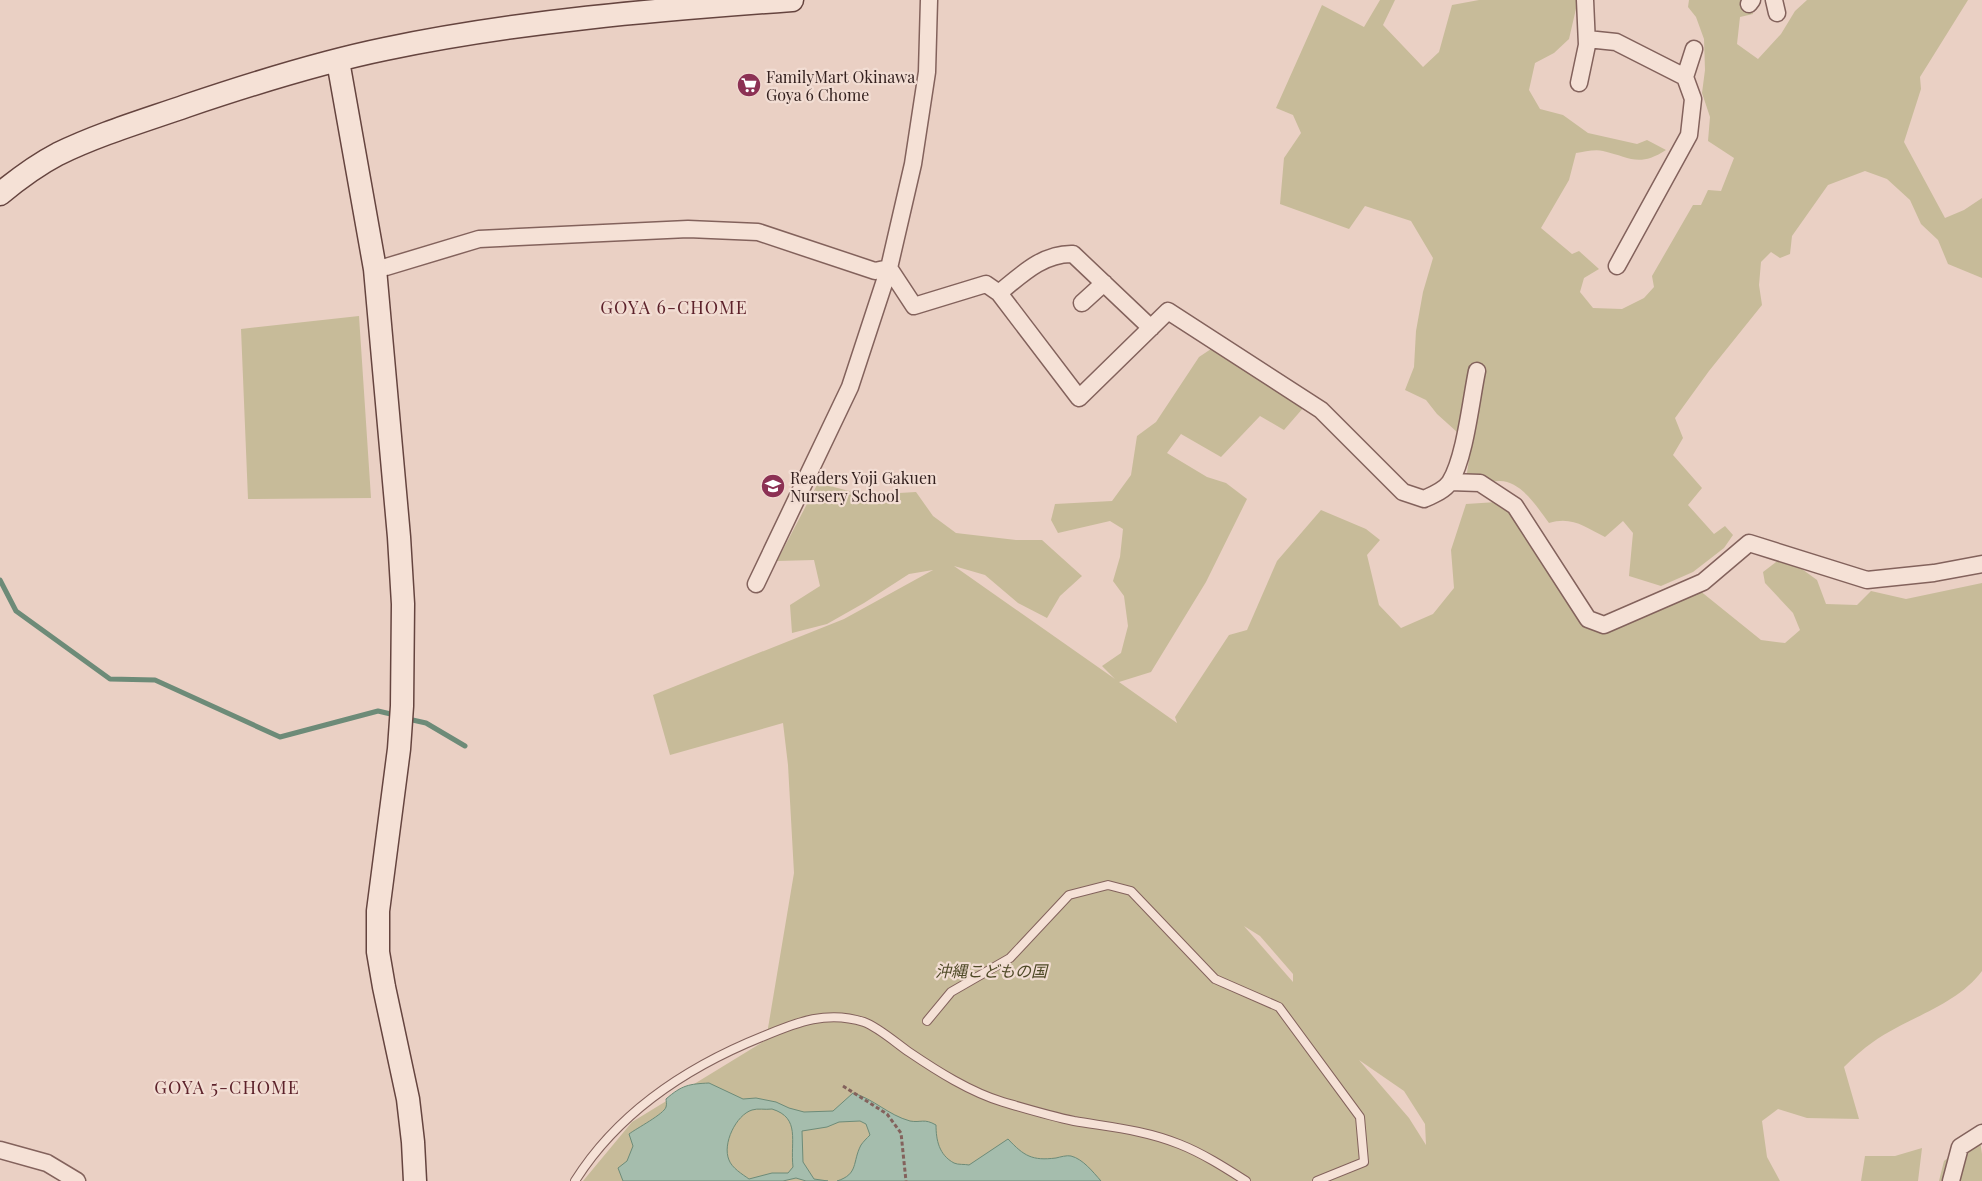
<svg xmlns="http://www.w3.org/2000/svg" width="1982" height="1181" font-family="'Playfair Display','Noto Sans JP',serif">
	<rect width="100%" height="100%" fill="#ead0c4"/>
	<path fill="#c7bb99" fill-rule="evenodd" d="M1380,0h15l-12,25 40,42 16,-15 13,-47 27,-5h99l-9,39 -15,14 -19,10 -6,27 11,19 23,6 25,18 49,11 10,-4 19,10c-28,18 -36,7 -63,1 -8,-2 -19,1 -27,2l-7,27 -28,48 31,26 7,-3 20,18 -15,9 -4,14 13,16 29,1 22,-11 10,-11 -2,-11 41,-71h8l7,-15 13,1 13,-33 -26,-17 2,-24 -8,-24 3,-23 -1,-31 -8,-22 -8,-10 1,-7h61l3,14 -13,3 -3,27 21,15 23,-25 14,-23 12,-11h161l-48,77 1,12 -17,53 41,76 19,-8 18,-12v80l-34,-14 -10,-24 -17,-16 -11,-24 -23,-21 -22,-8 -37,14 -36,51 -2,18 -10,4 -9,-6 -10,10 -2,23 3,20 -53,66 -34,47 8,20 -10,17 29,33 -14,17 26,29 11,-8 8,9 -9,13 -31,24 -32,14 -32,-10 4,-43 -10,-12 -18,16c-20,-10 -33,-21 -56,-14 -12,-16 -28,-42 -49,-42 -12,0 -24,3 -35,5l18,-120h-10l-16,66 -20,-18 -11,-14 -21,-10 9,-23 2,-36 7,-39 10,-34 -22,-37 -46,-15 -16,23 -69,-25 4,-46 17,-25 -8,-18 -17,-7 46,-103 42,22z
		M359,316l12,182 -123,1 -7,-170z
		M1214,347l90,60 -20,23 -24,-14 -39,41 -40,-23 -14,19 40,24 19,6 21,16 -41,83 -55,90 -32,10 58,41 -2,-6 54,-82 18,-5 30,-69 44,-51 45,19 14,11 -13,15 12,50 22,23 32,-14 21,-26 -3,-38 15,-46 46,-3 90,130 97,-41 62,50 24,3 15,-13 -7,-17 -28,-30 -2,-11 21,-16 33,24 9,24 31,1 14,-14 35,8 76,-16v388c-26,35 -74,46 -109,71 -10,7 -20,16 -29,25l15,52 -52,-1 -29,-9 -16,12 5,36 13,24h-1197l49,-59 134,-82 28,-167 -6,-108 -5,-42 -113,32 -17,-60 191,-76 89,-49 -24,4 -45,29 -37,21 -35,9 -2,-28 30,-19 -6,-26 -37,1 41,-78 47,12 51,-3 17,24 23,17 60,7h26l40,36 -22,20 -13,22 -29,-15 -33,-28 -31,-9 161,113 -13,-13 19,-13 7,-27 -4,-30 -11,-15 7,-24 3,-28 -13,-8 -52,12 -7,-13 4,-16 57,-3 19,-26 6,-39 19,-14 43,-65zM1244,926l16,10 33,38v8zM1359,1060l45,31 21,33 1,21 -17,-27z
		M1979,1133l3,21v27h-43l5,-20z
		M1922,1148l-4,33h-57l4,-25h30z"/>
	<path fill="#a5bdad" stroke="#6d8b78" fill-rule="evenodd" d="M709,1083l34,16 13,-1 20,4 13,6 15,4 29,-1 20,-18c21,6 35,22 57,28 11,2 14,-3 26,4 0,15 3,30 18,38 4,2 11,1 15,2l39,-26c16,17 24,22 48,19 4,-1 11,-3 15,-2 12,3 22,16 30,25h-264c22,-7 15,-19 24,-36 2,-3 6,-7 9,-10l-4,-11 -6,-3 -21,1 -12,5 -25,4 1,31 11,17 14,2h-22l-10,-3 -13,3h-160l-5,-13 9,-7 6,-15 -4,-12c8,-6 35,-20 37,-27 1,-3 0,-6 0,-8 16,-14 23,-15 43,-16zM772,1109c29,9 18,32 21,58l-5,6h-16l-23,6c-7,-5 -17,-11 -20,-19 -7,-16 7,-45 23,-50 6,-2 13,0 20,-1z"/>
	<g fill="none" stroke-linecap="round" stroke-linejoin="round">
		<path stroke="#6d8b78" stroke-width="5" d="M0,580l16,31 94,68 45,1 125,57 98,-26 17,4
			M408,719l18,4 39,23"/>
		<g stroke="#83625c" stroke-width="10">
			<path id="lane" d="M927,1021l24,-29 59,-34 59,-63 39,-10 23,6 84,88 64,28 81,110 4,45 -47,19
				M575,1181c44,-70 114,-115 189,-145 33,-14 64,-26 100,-14 14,5 32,21 45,30 28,19 61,40 94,50 24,7 47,14 71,19 35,6 71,9 105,23 23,9 45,23 67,37"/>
		</g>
		<g stroke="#83625c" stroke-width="19">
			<path id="street" d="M1774,0l3,13
				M1749,4l3,-4
				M1587,39l29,3 69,35 8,22 -4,36 -72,131
				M1685,77l9,-28
				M1579,83l8,-38 -2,-45
				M889,268l25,38 72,-22 13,9 80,105 89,-87 153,99 82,82 21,7c9,-4 21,-9 26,-17 15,-24 21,-82 27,-111
				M375,269l11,-2 93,-28 209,-10 70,3 117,39 14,-3
				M999,293c22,-18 44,-40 74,-39l78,74
				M1082,303l22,-20
				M1450,482l30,1 35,23 73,113 16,6 99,-43 46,-39 118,37 67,-7 48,-9
				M756,584l94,-197 39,-119 24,-104 14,-92 2,-72
				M0,1150l47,13 30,18
				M1951,1181l9,-34 22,-14"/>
		</g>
		<g stroke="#65443f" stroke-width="25">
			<path id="secondary" d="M338,61l37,208 24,268 4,67 -1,102 -3,43 -21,162v41l6,35 24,112 5,43 2,39
				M0,194c18,-15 37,-29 58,-40 41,-20 85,-33 128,-48 65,-22 131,-43 199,-57 134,-28 270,-39 407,-49"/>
		</g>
		<path stroke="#83625c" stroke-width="3" stroke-dasharray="4 2.5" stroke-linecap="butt" d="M843,1086l44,28 14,19 5,48"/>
		<use href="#lane" stroke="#f5e1d6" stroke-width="8"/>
		<use href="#street" stroke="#f5e1d6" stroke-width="16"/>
		<use href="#secondary" stroke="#f5e1d6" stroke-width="22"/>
	</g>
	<defs>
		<g id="supermarket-disc" transform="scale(1.25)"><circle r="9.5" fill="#8c3154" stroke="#f2ddd3"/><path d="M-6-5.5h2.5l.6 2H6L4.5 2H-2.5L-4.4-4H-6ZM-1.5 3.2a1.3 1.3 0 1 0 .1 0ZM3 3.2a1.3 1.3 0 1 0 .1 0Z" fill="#fff"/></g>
		<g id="school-disc" transform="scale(1.25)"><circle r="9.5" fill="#8c3154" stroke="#f2ddd3"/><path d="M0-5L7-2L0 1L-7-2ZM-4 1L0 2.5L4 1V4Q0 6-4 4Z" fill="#fff"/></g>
	</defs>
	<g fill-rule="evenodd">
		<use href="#supermarket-disc" x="749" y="85"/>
		<use href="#school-disc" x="773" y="486"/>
	</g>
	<g text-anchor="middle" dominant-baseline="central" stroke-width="4.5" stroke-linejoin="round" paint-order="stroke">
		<g font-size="16" fill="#34211f" stroke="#f2ddd3" text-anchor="start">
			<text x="766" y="76">FamilyMart Okinawa<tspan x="766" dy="18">Goya 6 Chome</tspan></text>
			<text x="790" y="477">Readers Yoji Gakuen<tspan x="790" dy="18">Nursery School</tspan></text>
		</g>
		<g font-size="16" font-style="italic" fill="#4f4a27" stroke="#f2ddd3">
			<text x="991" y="970">沖縄こどもの国</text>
		</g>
		<g font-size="18" letter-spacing="1" fill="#5d222b" stroke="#f2ddd3">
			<text x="674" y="307">GOYA 6-CHOME</text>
			<text x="227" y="1087">GOYA 5-CHOME</text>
		</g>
	</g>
</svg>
